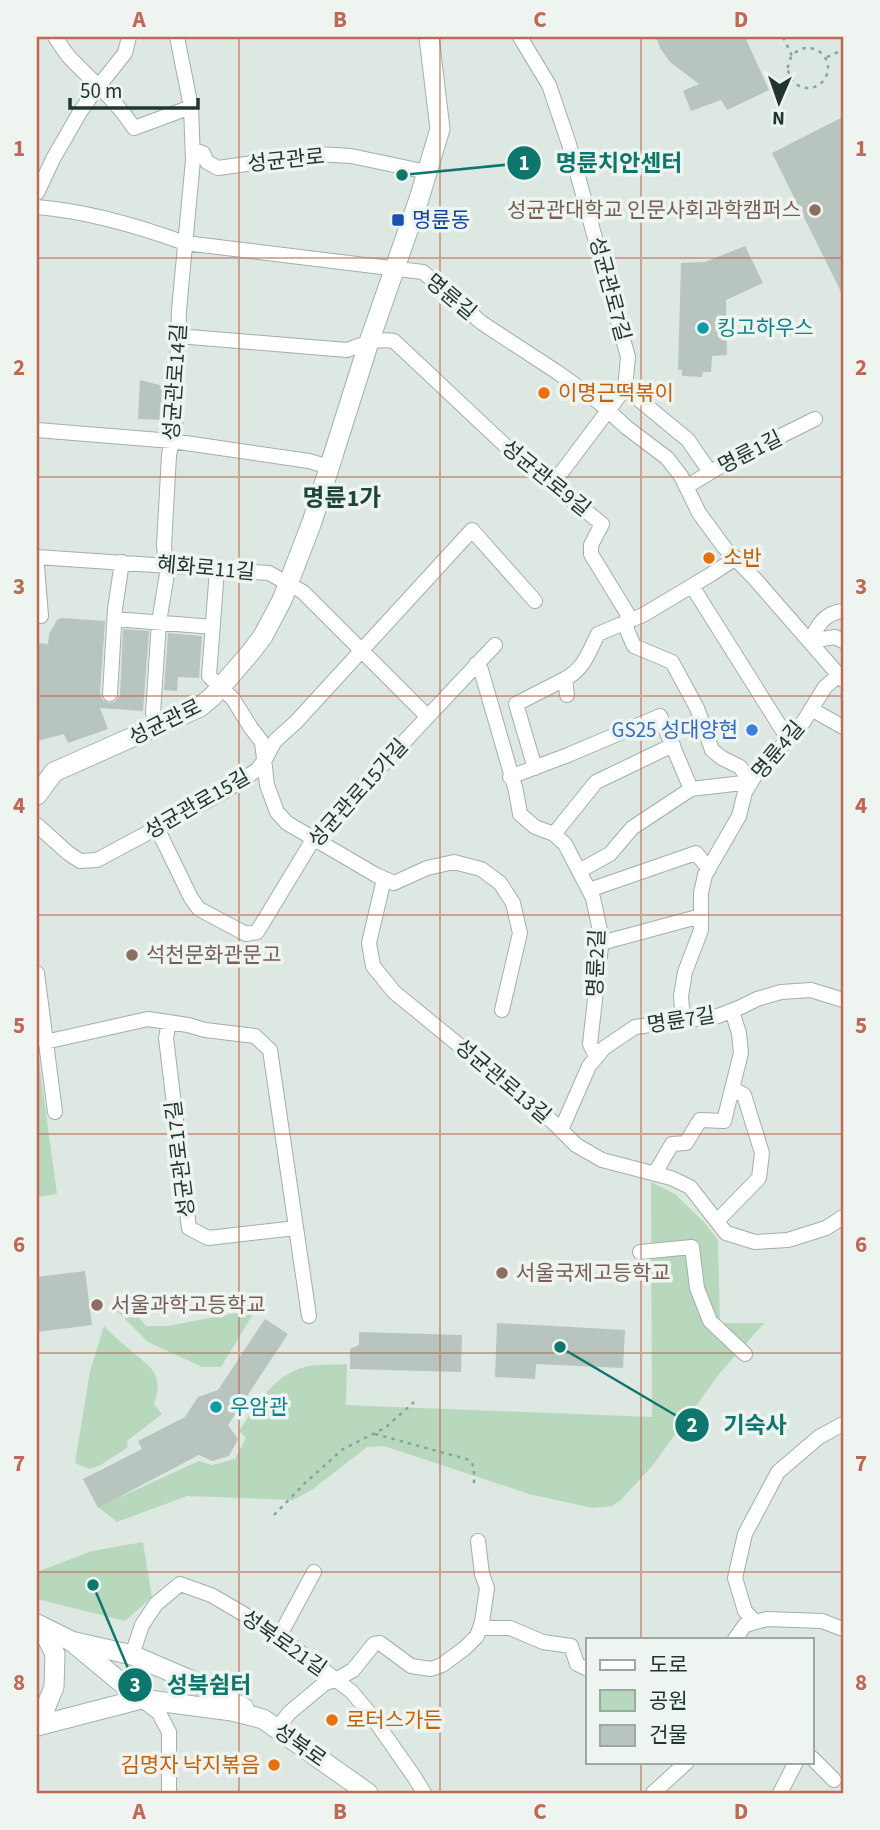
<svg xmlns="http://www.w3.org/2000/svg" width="880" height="1830" font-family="'Source Sans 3','Noto Sans KR',sans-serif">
	<rect width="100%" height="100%" fill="#dee8e3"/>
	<path fill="#b8d8be" d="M37,1062h2l18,132 -20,3z
		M651,1182l24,12 29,28 14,18 2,83h44l-44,50 -67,92 -32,35 -9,6 -19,2 -64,-14 -145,-48 -17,1 -54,42 -20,11 -106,-4 -70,26 -19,-15 101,-46 13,4 23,-6 11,-21 -7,-7c18,-26 36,-59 70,-65 12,-2 26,-1 38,-2l-1,41 306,12z
		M129,1299l9,17 8,10h22l88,-17 -35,58h-19l-54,-25 -34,-34 4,-8z
		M104,1326c8,8 16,16 25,23 21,18 36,24 25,55l8,10 -35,27 1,6 -27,18 -12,4 -14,-6 15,-92z
		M143,1542l9,55 -27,24 -88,-22v-27l55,-21z"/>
	<path fill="#b7c5be" d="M656,37h89l24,53 -42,20 -6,-10 -30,11 -8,-20 16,-7 -29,-22 -10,-14z
		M843,117v179l-71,-143z
		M745,246l18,37 -37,17 1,55 -15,1 -1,16h-8l-1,5 -20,-1v-6h-4l3,-107 24,-1z
		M140,380l27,7 -1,33 -28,-1z
		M61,618l44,3 -5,72 2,6 7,4 6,-1 5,-7 3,-66 26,2 -6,80 -43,-3 8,21 -40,14 -4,-9 -27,7v-86l1,-12 10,1 1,-10 8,-14z
		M168,633l34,3 -3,42 -21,-1 -1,14 -13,-1z
		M85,1271l7,54 -55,7v-55z
		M265,1319l23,15 -60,91 10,14 -9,17 -17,5 -13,-6 -101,53 -15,-29 59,-30 -4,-8 47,-24 13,-20 20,-7z
		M497,1323l128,7 -2,38 -87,-4 -1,15 -40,-2z
		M359,1332l103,3 -1,37 -111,-3v-20l9,-4z"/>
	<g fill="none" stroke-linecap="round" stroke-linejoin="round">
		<g stroke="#a2afa9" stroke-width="16">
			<path id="street" d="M55,37c5,7 10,16 16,22 23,24 45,41 63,69l57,-21
				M520,37l29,48 20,59 59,213 -3,31 -73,97
				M193,150l10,3 4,9 11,6 100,-14 33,2 76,16
				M37,193l16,-34 27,-47 14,-20 31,-39 4,-16
				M37,207c50,4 101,19 148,36l238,29 59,51 75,49 43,31 26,24 41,31 14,18 18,37 25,34 31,32 88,101
				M178,336l169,14c16,-6 30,-12 47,-9l118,111 90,72 -11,21v9l36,59v17l7,16 38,16 25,46 15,42 10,8 18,9 11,15
				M625,388l63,52 22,32
				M37,430l135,11 137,20 20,6
				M686,487l38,-23 91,-45
				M37,557l232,16 34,19 124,124
				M37,566l4,50
				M217,569l-8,107 24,23 18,29 11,14 5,43 10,27 10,11 89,52 18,8 33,-15 27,-6 27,7 19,14 13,20 7,30 -18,77
				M692,586l96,153
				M115,619l98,8
				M810,641c8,-16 14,-28 33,-30
				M810,641l25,-4 8,4
				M476,664l5,6 35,121 4,23 15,13 19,7 11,10 28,54 8,37v12l-11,97 6,13
				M110,694l5,-85 7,-47
				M567,695l-2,-16c20,-11 23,-26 33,-45l45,-19 67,-40 26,-17
				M811,709l32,18
				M161,725l-8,-12 6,-91 8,-48 -3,-28 5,-91 6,-27 4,-118 14,-150 -2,-53 -14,-70
				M535,768l-19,-64 49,-25
				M510,777l58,-22 92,-39 31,73
				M37,825l31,28 12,8 17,-1 125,-67 35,-23 7,-9 11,-20 21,-19 176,-192 63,71
				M157,828l34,70 8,11 47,25 11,-2 57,-94 8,-7 35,-39 138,-147
				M554,834l42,-52 77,-37
				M579,871l31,-17 22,-26 59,-39 60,-7
				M384,879l-15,64 4,23 21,26 159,130 23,23 26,15 69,18 19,9 36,46 29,9 33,-2 38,-12 17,-11
				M589,890l107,-37 13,16
				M601,943l100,-27
				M37,973l18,139
				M683,1020l-2,-24 4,-24 16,-42v-37l4,-18 34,-59 6,-24 19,-31 16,-13 24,-27 21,-34 14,-12
				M169,1022l-3,16 23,190 19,10 88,-10
				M45,1042l103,-23 40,6 17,5 50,6 15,14 39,266
				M561,1130l28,-64 15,-18 31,-21 83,-11 23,-9 16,-8 24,-7 30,-2 32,10
				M655,1173l17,-29 14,-1 14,-23 24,1 17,-68 -2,-20 -7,-22
				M717,1221l42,-43 3,-25 -18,-58 -11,-6
				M640,1252l52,-5 5,41 13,33 35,33
				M755,1622l-10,-11 -10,-33 10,-44 33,-62 41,-35 24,-13
				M480,1628h30l33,14 28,4 6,18 11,5
				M279,1637l35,-65
				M735,1639l10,-14 22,-6 55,2 21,8
				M132,1655l10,-30 14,-21 24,-20 31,11 31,18 54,36 56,43 19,23 44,63 9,15
				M142,1700l17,13 10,19v61
				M277,1729l12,-16 36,-30 11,-3 17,-10 21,-26 6,-1 31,23 20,3 11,-4 23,-17 12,-12 5,-14 5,-34 -5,-14 -4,-33
				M812,1758l22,22
				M653,1793l34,-31
				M780,1793l16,-31"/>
		</g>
		<g stroke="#9eb3aa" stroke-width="21">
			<path id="secondary" d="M37,795l17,-23 146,-65 13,-11 38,-44 12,-16 19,-36 30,-78 57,-180 50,-143 21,-70 -11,-92
				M37,1624l34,17 70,58
				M71,1641l61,14 65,28 47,25
				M37,1726l104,-27 91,12 31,8 105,74
				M38,1726l16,-39 1,-33 -14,-28"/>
		</g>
		<path stroke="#81a999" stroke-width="2.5" stroke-dasharray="3.5 5" stroke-linecap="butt" d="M783,37l9,19
			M788 68a20 20 0 1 1 40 0a20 20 0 1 1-40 0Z
			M827,57l16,-7
			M375,1434l95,26 4,7v16
			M274,1515l31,-32 38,-34 42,-21 29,-26"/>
		<use href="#street" stroke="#fff" stroke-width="14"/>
		<use href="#secondary" stroke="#fff" stroke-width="19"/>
	</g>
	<path fill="none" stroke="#be6855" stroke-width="2" stroke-opacity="0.55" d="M239,37v1756M440,37v1756M641,37v1602M37,258h806M37,477h806M37,696h806M37,915h806M37,1134h806M37,1353h806M37,1572h806M641,1762v31"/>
	<g fill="#8d6e63" stroke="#eef5f1" stroke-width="2.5">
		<circle cx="815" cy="210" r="7"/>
		<circle cx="132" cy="955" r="7"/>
		<circle cx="502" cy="1273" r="7"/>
		<circle cx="97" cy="1305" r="7"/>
	</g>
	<rect fill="#1a4fb4" stroke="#eef5f1" stroke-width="2.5" x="391" y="213" width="14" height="14" rx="3.5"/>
	<g fill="#0f9aa8" stroke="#eef5f1" stroke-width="2.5">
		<circle cx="703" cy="328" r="7"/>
		<circle cx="216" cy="1407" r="7"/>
	</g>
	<g fill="#e8710a" stroke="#eef5f1" stroke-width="2.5">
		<circle cx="544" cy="393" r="7"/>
		<circle cx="709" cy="558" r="7"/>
		<circle cx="332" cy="1720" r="7"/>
		<circle cx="274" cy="1765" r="7"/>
	</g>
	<circle fill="#3f7fe0" stroke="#eef5f1" stroke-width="2.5" cx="752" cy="730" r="7"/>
	<g text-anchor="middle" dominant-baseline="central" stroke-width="7" stroke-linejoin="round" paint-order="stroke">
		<g font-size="21" fill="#21362f" stroke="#eef5f1">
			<text transform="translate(286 160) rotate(-6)">성균관로</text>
			<text transform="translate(610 289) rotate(75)">성균관로7길</text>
			<text transform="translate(451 297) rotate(40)">명륜길</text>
			<text transform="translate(175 382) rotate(-86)">성균관로14길</text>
			<text transform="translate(750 452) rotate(-27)">명륜1길</text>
			<text transform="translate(546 478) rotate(39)">성균관로9길</text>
			<text transform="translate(206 568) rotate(5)">혜화로11길</text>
			<text transform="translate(165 722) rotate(-26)">성균관로</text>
			<text transform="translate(778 750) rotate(-50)">명륜4길</text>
			<text transform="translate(358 793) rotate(-48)">성균관로15가길</text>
			<text transform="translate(197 804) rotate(-30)">성균관로15길</text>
			<text transform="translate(596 963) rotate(-88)">명륜2길</text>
			<text transform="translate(681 1020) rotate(-9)">명륜7길</text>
			<text transform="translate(503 1081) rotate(40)">성균관로13길</text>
			<text transform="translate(180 1159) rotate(-97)">성균관로17길</text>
			<text transform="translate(284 1643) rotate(35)">성북로21길</text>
			<text transform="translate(300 1745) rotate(35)">성북로</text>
		</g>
		<g font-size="21" fill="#785e54" stroke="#eef5f1" text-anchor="start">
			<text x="801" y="210" text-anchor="end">성균관대학교 인문사회과학캠퍼스</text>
			<text x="146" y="955">석천문화관문고</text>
			<text x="516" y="1273">서울국제고등학교</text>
			<text x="111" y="1305">서울과학고등학교</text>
		</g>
		<g font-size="21" fill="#164399" stroke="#eef5f1" text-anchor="start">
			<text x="412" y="220">명륜동</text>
		</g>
		<g font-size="21" fill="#0d838f" stroke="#eef5f1" text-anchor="start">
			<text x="717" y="328">킹고하우스</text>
			<text x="230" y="1407">우암관</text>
		</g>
		<g font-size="21" fill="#c56008" stroke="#eef5f1" text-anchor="start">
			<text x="558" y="393">이명근떡볶이</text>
			<text x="723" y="558">소반</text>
			<text x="346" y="1720">로터스가든</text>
			<text x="260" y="1765" text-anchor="end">김명자 낙지볶음</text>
		</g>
		<g font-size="21" fill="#366cbe" stroke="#eef5f1" text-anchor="end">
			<text x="738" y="730">GS25 성대양현</text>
		</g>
		<g font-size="24" font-weight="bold" fill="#1f4639" stroke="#eef5f1">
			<text x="342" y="498">명륜1가</text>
		</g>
	</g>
	<path fill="none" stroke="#0f766e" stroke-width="2.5" d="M402 175L524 163M560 1347L692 1425M93 1585L135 1685"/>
	<g fill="#0f766e" stroke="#eef5f1" stroke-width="2.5">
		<circle cx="402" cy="175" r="7"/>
		<circle cx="560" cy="1347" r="7"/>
		<circle cx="93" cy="1585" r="7"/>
		<circle cx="524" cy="163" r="18"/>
		<circle cx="692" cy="1425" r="18"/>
		<circle cx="135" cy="1685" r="18"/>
	</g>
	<g font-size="21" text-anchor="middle" font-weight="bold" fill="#fff">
		<text x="524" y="170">1</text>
		<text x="692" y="1432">2</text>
		<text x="135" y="1692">3</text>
	</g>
	<g font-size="23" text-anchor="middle" font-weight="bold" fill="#0f766e" stroke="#eef5f1" stroke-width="7" stroke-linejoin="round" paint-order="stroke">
		<text x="619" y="171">명륜치안센터</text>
		<text x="755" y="1433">기숙사</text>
		<text x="209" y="1693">성북쉼터</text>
	</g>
	<rect width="880" height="1830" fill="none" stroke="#eef5f1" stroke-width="77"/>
	<rect x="586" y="1638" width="228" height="126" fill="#eef5f1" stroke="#9ca9a3" stroke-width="2"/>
	<rect x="600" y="1660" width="35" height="10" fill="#ffffff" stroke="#9ca9a3" stroke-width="2"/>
	<text x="649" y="1672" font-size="21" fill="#21362f">도로</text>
	<rect x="600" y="1690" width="35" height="21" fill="#b8d8be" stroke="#9ca9a3" stroke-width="2"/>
	<text x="649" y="1708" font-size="21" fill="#21362f">공원</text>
	<rect x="600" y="1725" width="35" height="21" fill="#b7c5be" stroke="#9ca9a3" stroke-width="2"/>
	<text x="649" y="1742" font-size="21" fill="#21362f">건물</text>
	<g transform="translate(779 102) rotate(182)" stroke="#eef5f1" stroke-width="5" paint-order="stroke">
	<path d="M0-5L12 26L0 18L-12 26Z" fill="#21362f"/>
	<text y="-10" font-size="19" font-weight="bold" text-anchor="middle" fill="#21362f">N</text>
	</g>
	<path d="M70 98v10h128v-10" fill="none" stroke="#21362f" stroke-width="3.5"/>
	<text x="80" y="98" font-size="21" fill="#21362f" stroke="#eef5f1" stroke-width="5" paint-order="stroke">50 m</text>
	<rect x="38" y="38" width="804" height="1754" fill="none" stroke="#be6855" stroke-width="2.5"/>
	<g font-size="23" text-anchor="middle" font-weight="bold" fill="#be6855">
		<text x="139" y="27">A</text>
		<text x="340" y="27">B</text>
		<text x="540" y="27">C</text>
		<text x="741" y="27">D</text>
		<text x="19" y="156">1</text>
		<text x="861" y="156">1</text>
		<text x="19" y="375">2</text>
		<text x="861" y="375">2</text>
		<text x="19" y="594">3</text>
		<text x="861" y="594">3</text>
		<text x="19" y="813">4</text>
		<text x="861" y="813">4</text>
		<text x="19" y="1033">5</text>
		<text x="861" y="1033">5</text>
		<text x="19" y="1252">6</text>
		<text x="861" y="1252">6</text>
		<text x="19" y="1471">7</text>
		<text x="861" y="1471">7</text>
		<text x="19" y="1690">8</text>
		<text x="861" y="1690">8</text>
		<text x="139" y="1819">A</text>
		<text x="340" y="1819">B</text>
		<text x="540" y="1819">C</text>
		<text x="741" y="1819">D</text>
	</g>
</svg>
